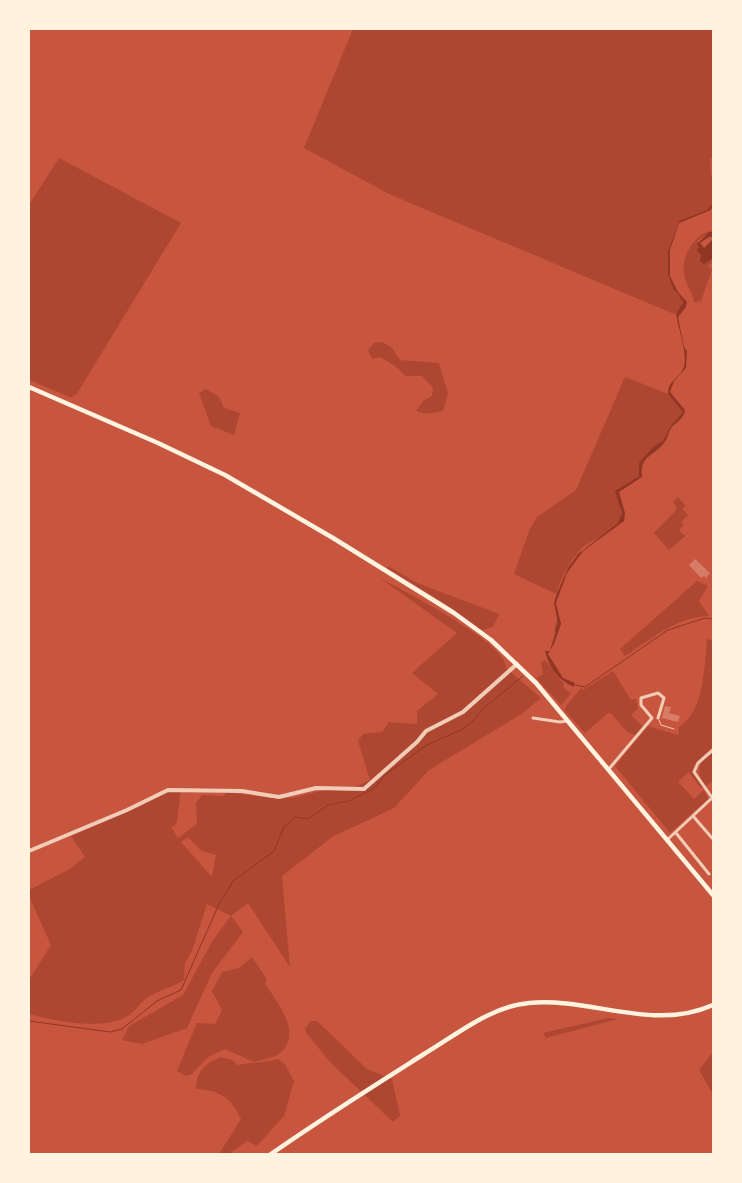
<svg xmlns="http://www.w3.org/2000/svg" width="742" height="1183" font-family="Helvetica,sans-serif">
	<rect width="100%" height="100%" fill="#c8553d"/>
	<path fill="#ae4732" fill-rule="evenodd" d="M353,29h360v127l-3,4 1,15 2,2v26l-6,7 -28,11c-12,32 -19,52 5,80l-6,11 -4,2 -7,-3 -278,-117 -85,-46z
		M59,158l122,65 -105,172 -2,-1 -2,4 -43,-18v-175z
		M713,230l-15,10 3,21 4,2 8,-5v3l-5,5 4,4 -11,31 -7,2c-1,-11 -9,-19 -10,-30 -3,-18 12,-40 29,-43z
		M382,342l10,6 8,12 39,3 9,30 -5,18 -17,3 -10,-3 7,-10 9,-5 1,-8 -11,-12h-16l-11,-10 -15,-9 -8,2 -4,-9 6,-7z
		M625,377l43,17 15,18 -13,15 -7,14 -10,6 -14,16v13l-21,13c-3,11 8,22 1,33 -8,12 -25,16 -36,25 -12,11 -23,32 -27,47l-42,-20 15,-43 8,-14 39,-27z
		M206,389l13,8 5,11 16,5 -6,22 -23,-9 -12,-33z
		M678,497l8,9 -4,3 6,6 -7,7 3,3 -5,5 6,6 -16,14 -15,-17 23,-24 -4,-7z
		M388,566l29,17 82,31 -6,13 -11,3 -38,-27 -57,-35z
		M380,578c23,13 128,65 126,90l35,30 -21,17 -91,55 -35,38 -62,29 -50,39 8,91 -42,-64 -17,13 12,16 -31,41 -25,55 -45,16 -20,-4 7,-14 54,-31 30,-55 18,-24 -24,-12 -15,47 -7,12 -1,17c-12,8 -26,10 -37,18 -9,6 -11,14 -23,20 -27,12 -68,3 -95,-4v-34l22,-35 -22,-49v-6l41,-21 15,-12 -14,-21 53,-23 40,-20 17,-4 -4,32 -2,5 -4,1 7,11 19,-14 -1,-21 6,-8 20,1 3,-1v-3l47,6h21l34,-9 19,2 24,-11 -12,-39 5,-7 19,-2 7,-10 28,2v-13l21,-17 -26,-21 45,-40zM188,837l14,14 14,4 -4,22 -31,-35z
		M697,581l11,5 -9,15 10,15c-31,0 -59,24 -84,40l-5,-7z
		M707,639l6,1v106l-18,18 -3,6 11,17 -2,1 -12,-16 -11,10 16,17 10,-9 4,9 -38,34 -55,-67 33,-40 30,9 1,-8c26,-17 25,-59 28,-88z
		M545,660l19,24 -1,3 8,7 -10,11 -25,-27 7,-4 -2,-11z
		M613,671l18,29 5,-1 2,9 -7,7 12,12 -7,8 -9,-3 -16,-19h-3l-23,20 -20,-22 1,-5 15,-18 2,2z
		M713,748v34l-8,4c-12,-20 -4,-22 8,-38z
		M252,957l15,22 -2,4c11,19 39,50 15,70 -6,5 -19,7 -26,9l-29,-13 -17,8 -16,17 -6,2 -9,-5 20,-48 18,1 7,-14 -10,-19 10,-19 17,-4z
		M608,1018l10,1 -72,19 -3,-5z
		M311,1021h6l50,48 25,10 8,36 -7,7 -62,-59 -24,-29 -2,-5z
		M713,1052v42l-14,-24z
		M221,1057l11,3 6,5c13,-3 26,-2 40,-6l7,5 9,17 -10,35 -27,30 -10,-5 -18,13h-10l22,-35c-10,-22 -22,-29 -45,-30 0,-17 9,-26 25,-32z"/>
	<path fill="#8f3625" d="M713,203l-2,7 -32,13 -9,27v26l8,16 9,10 -1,5 -8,10 6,30 3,4 -1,17 -12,13 -4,11 15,18c-1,9 -9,12 -14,18 -3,5 -3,10 -7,15 -10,13 -25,13 -22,34l-23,15 6,21 -1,8 -41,30 -16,22 -11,30 5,21 -7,20 -6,10 15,24 12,5 -1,4c-15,-6 -26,-21 -29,-36h5l8,-28 -4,-20 3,-10 11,-25 10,-14 40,-31 4,-10 -7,-22 24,-15v-13l14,-16 10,-6 7,-14 13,-15 -15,-18c0,-13 10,-15 15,-25 6,-12 -5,-41 -7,-55l8,-13 -11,-13 -5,-14v-22l11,-31 28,-11z
		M709,232h4l-1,5h-3l-9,6 4,5 9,-9v19l-9,6 -4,-3 1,-6 -4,-4 2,-4 -2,-3z"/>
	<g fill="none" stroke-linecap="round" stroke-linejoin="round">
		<path stroke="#8f3625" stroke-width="1" d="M680,297l5,7
			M555,632l3,-13
			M576,685l9,2 83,-57 37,-12 8,1
			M29,1021l81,11 12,-3 35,-28 24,-11 38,-86 14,-23 41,-30 10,-24 11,-10 13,2 20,-14 21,-4 24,-12 12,-14 42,-30 34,-15 10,-7 13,-15 39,-32"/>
	</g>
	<path fill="#d67c66" d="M695,559l15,14 -4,5 -2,-2 -3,2 -12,-13z
		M665,706l6,1 -2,6 11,3 -2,6 -16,-4z"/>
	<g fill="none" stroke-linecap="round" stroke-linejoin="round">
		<path stroke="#f1ccb7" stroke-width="1" d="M659,720l2,5 13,4"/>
		<path stroke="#f1ccb7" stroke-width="3" d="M533,718l27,4 7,-1
			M713,750l-15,13 -4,9 19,27
			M608,770l44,-52 -11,-13v-7l17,-5 6,5 -6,20
			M693,816l19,22
			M676,833l33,41
			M667,840l45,-42"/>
		<path stroke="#f1ccb7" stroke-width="4" d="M29,851l98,-41 41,-20 74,1 37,6 37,-9 48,1 53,-47 9,-11 37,-19 54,-48"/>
		<path stroke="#fff3e0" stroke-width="4.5" d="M271,1154c50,-35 101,-67 153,-100 32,-19 67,-48 105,-51 62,-6 124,29 184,2"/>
		<path stroke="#fff3e0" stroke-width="4.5" d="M29,387l129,56 67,32 108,63 121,75 37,27 45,43 177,212"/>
	</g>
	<rect width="742" height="1183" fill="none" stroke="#fff3e0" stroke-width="60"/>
</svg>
